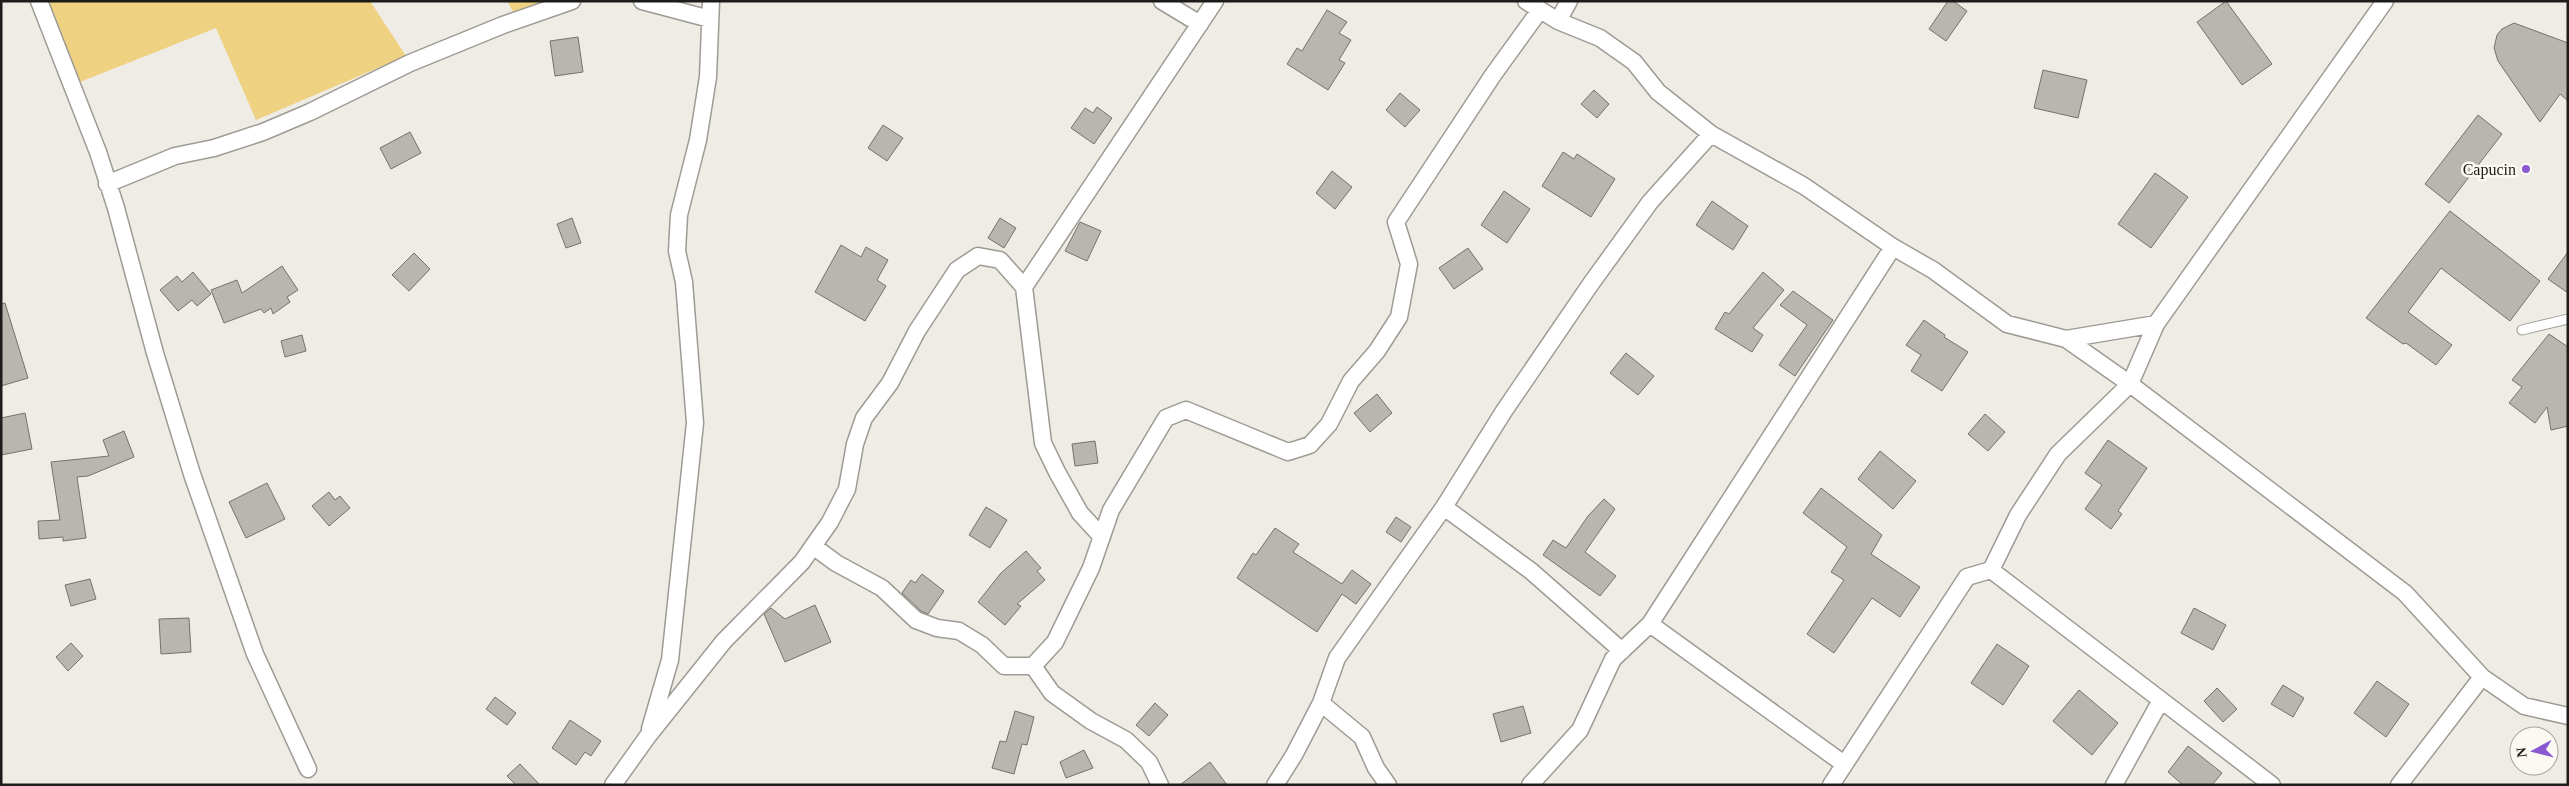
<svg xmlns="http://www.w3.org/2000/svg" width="2569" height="786" font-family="'Times New Roman',serif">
	<rect width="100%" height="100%" fill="#eeece4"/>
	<path fill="#eed181" d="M47,1h323l36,55 -150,64 -40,-92 -136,54z
		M507,1h51l-41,17z"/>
	<path fill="#b9b6af" stroke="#75726c" d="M1948,1h5l14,10 -21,30 -17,-12z
		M2226,1l46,63 -30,21 -45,-63z
		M1327,10l20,12 -8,11 12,7 -12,20 6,3 -17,27 -41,-26 10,-16 5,3z
		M2514,23l54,20v58l-8,-7 -20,28 -42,-61 -4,-13 3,-13 5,-6z
		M578,37l5,35 -28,4 -5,-35z
		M2043,70l44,10 -9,38 -44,-10z
		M1594,90l15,14 -12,14 -16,-14z
		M1400,93l20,17 -15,17 -19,-17z
		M1097,107l15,11 -18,26 -23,-16 14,-20 8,5z
		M2478,115l24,19 -53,69 -24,-19z
		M883,125l20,13 -16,23 -19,-13z
		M410,132l11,21 -30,16 -11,-21z
		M1563,152l11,7 3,-5 38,25 -24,38 -49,-31z
		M1332,171l20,16 -17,22 -19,-16z
		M2155,173l33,24 -37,51 -33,-24z
		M1504,191l26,18 -23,34 -26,-18z
		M1712,201l36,25 -15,24 -37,-25z
		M2450,211l90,70 -30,40 -69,-53 -33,44 44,33 -16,20 -30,-22 -3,1 -37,-26z
		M572,218l9,25 -15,5 -9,-24z
		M1000,218l16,10 -12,20 -16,-10z
		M1080,222l21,9 -14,30 -22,-10z
		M841,245l20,12 5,-10 22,13 -11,20 9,6 -21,35 -50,-29z
		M1468,248l15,21 -29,20 -15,-21z
		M2568,252v41l-20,-14z
		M414,253l16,16 -21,22 -17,-16z
		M282,266l16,24 -11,7 3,5 -17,12 -2,-6 -7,5 -3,-4 -37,14 -13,-33 26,-10 5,13z
		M193,272l18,22 -14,12 -5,-6 -14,11 -18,-21 17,-14 5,6z
		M1763,272l21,18 -31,38 10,7 -11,17 -37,-23 10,-17 4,2z
		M1793,291l40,29 -38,56 -16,-11 28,-40 -27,-20z
		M5,303l23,75 -27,8v-82z
		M1924,320l21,15 -1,2 24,15 -26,39 -31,-20 10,-16 -15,-10z
		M2549,334l19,13v79l-17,4 -4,-23 -12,16 -26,-20 13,-16 -10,-7z
		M302,335l4,16 -21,6 -4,-16z
		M1626,353l28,23 -16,19 -28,-22z
		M1377,394l15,19 -22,19 -16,-19z
		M25,413l7,36 -31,6v-37z
		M1985,414l20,18 -17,19 -20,-17z
		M124,431l10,26 -46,19 -11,1 9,61 -23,3v-4l-24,2 -1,-18 22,-1 -9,-58 58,-6 -6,-16z
		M2108,440l39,28 -29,43 4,3 -11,15 -26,-20 17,-24 -17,-12z
		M1095,441l3,22 -23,3 -3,-22z
		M1880,451l36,30 -23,28 -35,-30z
		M267,483l18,36 -39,19 -17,-36z
		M1821,488l61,47 -11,19 49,33 -20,30 -28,-19 -38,55 -27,-19 37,-54 -13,-8 16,-25 -44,-34z
		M329,492l6,8 5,-4 10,12 -21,18 -17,-20z
		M1604,499l11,10 -30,43 31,24 -16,20 -57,-41 10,-15 13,8 22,-32z
		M986,507l21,13 -17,28 -21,-13z
		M1396,517l15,10 -10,15 -15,-10z
		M1275,528l24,16 -6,8 49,32 10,-14 19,14 -15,20 -14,-10 -25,38 -80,-54 16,-25 3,2z
		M1026,551l15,17 -4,3 8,9 -28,24 4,2 -16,19 -27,-23 23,-29z
		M922,574l22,17 -16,23 -7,-3 -19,-18 9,-13 4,3z
		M90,579l6,20 -25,7 -6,-21z
		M815,605l16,37 -46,20 -21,-48 7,-6 14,11z
		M2194,608l32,17 -13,25 -32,-17z
		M189,618l2,34 -30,2 -2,-35z
		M71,643l12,13 -15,15 -12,-14z
		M1997,644l32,22 -26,39 -32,-22z
		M2377,681l32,23 -23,33 -32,-24z
		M2283,685l21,13 -11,19 -22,-13z
		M2217,688l20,21 -14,13 -19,-21z
		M2079,690l39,33 -26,32 -39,-34z
		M495,697l21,16 -9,12 -21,-16z
		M1155,703l13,12 -19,21 -13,-11z
		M1523,706l8,27 -30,9 -8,-28z
		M1015,711l19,6 -7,28 -5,-1 -8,30 -22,-6 8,-27 6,1z
		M570,720l31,21 -10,15 -6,-4 -9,13 -24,-17z
		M2188,746l34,27 -10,12h-29l-15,-13z
		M1084,750l9,18 -27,10 -6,-16z
		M1210,762l17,23h-47z
		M520,764l20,21h-24l-9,-9z"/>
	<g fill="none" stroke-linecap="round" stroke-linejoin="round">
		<g stroke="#9e9b94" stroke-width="11">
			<path id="lane" d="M2522,330l46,-11"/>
		</g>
		<g stroke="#9e9b94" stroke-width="19">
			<path id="street" d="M39,1l59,151 18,56 39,145 37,121 63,180 53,115
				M642,1l68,18
				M1162,1l38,23
				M1526,1l32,20 11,-20
				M1558,21l42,17 34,24 24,30 53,42
				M107,184l68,-28 39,-8 49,-16 47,-20 100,-49 93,-38 69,-24
				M1024,287l19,156 14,29 23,41 22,24
				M2066,339l90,-15
				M1444,507l87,64 91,80
				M813,546l23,17 46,25 34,32 21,8 22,3 23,14 22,21h29l22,-24 36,-74 20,-58 55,-92 20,-8 102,42 22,-7 19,-21 22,-43 26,-30 22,-34 10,-53 -13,-42 97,-147 47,-65
				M1991,570l281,215
				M1650,624l194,140
				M1033,666l19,27 39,28 35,19 23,22 11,23
				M1321,703l41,34 14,31 12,17
				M650,729l20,-69 25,-237 -11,-141 -7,-31 2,-36 19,-75 10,-63 3,-76
				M613,785l35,-49 76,-95 78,-79 28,-40 17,-33 8,-45 9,-26 26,-35 27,-52 40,-61 21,-14 22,4 24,27 191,-286
				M1275,785l19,-30 27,-52 16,-45 107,-151 60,-96 86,-126 60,-83 61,-68 93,52 89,61 40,23 74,54 59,15 64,45 275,209 77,84 42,29 44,10
				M1530,785l50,-55 33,-71 37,-35 243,-377
				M1831,785l136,-208 24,-7 27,-55 40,-61 72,-70 26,-60 229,-323
				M2114,785l47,-85
				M2399,785l83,-108"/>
		</g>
		<use href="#lane" stroke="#fff" stroke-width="9"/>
		<use href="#street" stroke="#fff" stroke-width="16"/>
	</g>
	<circle fill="#8a59d2" stroke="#fcf9f2" stroke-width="2" cx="2526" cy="169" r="5"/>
	<g text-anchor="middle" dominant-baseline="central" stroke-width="5" stroke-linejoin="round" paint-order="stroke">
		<g font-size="16" fill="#1d1c1a" stroke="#fcf9f2" text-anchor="end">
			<text x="2516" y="169">Capucin</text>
		</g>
	</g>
	<rect width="2569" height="786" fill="none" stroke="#1d1c1a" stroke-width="5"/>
	<g transform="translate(2534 751) rotate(263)"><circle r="24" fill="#fcf9f2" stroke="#a3a19c"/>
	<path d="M0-4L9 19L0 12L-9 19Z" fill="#8a59d2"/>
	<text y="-8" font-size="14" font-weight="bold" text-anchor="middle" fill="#1d1c1a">N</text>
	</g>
</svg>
